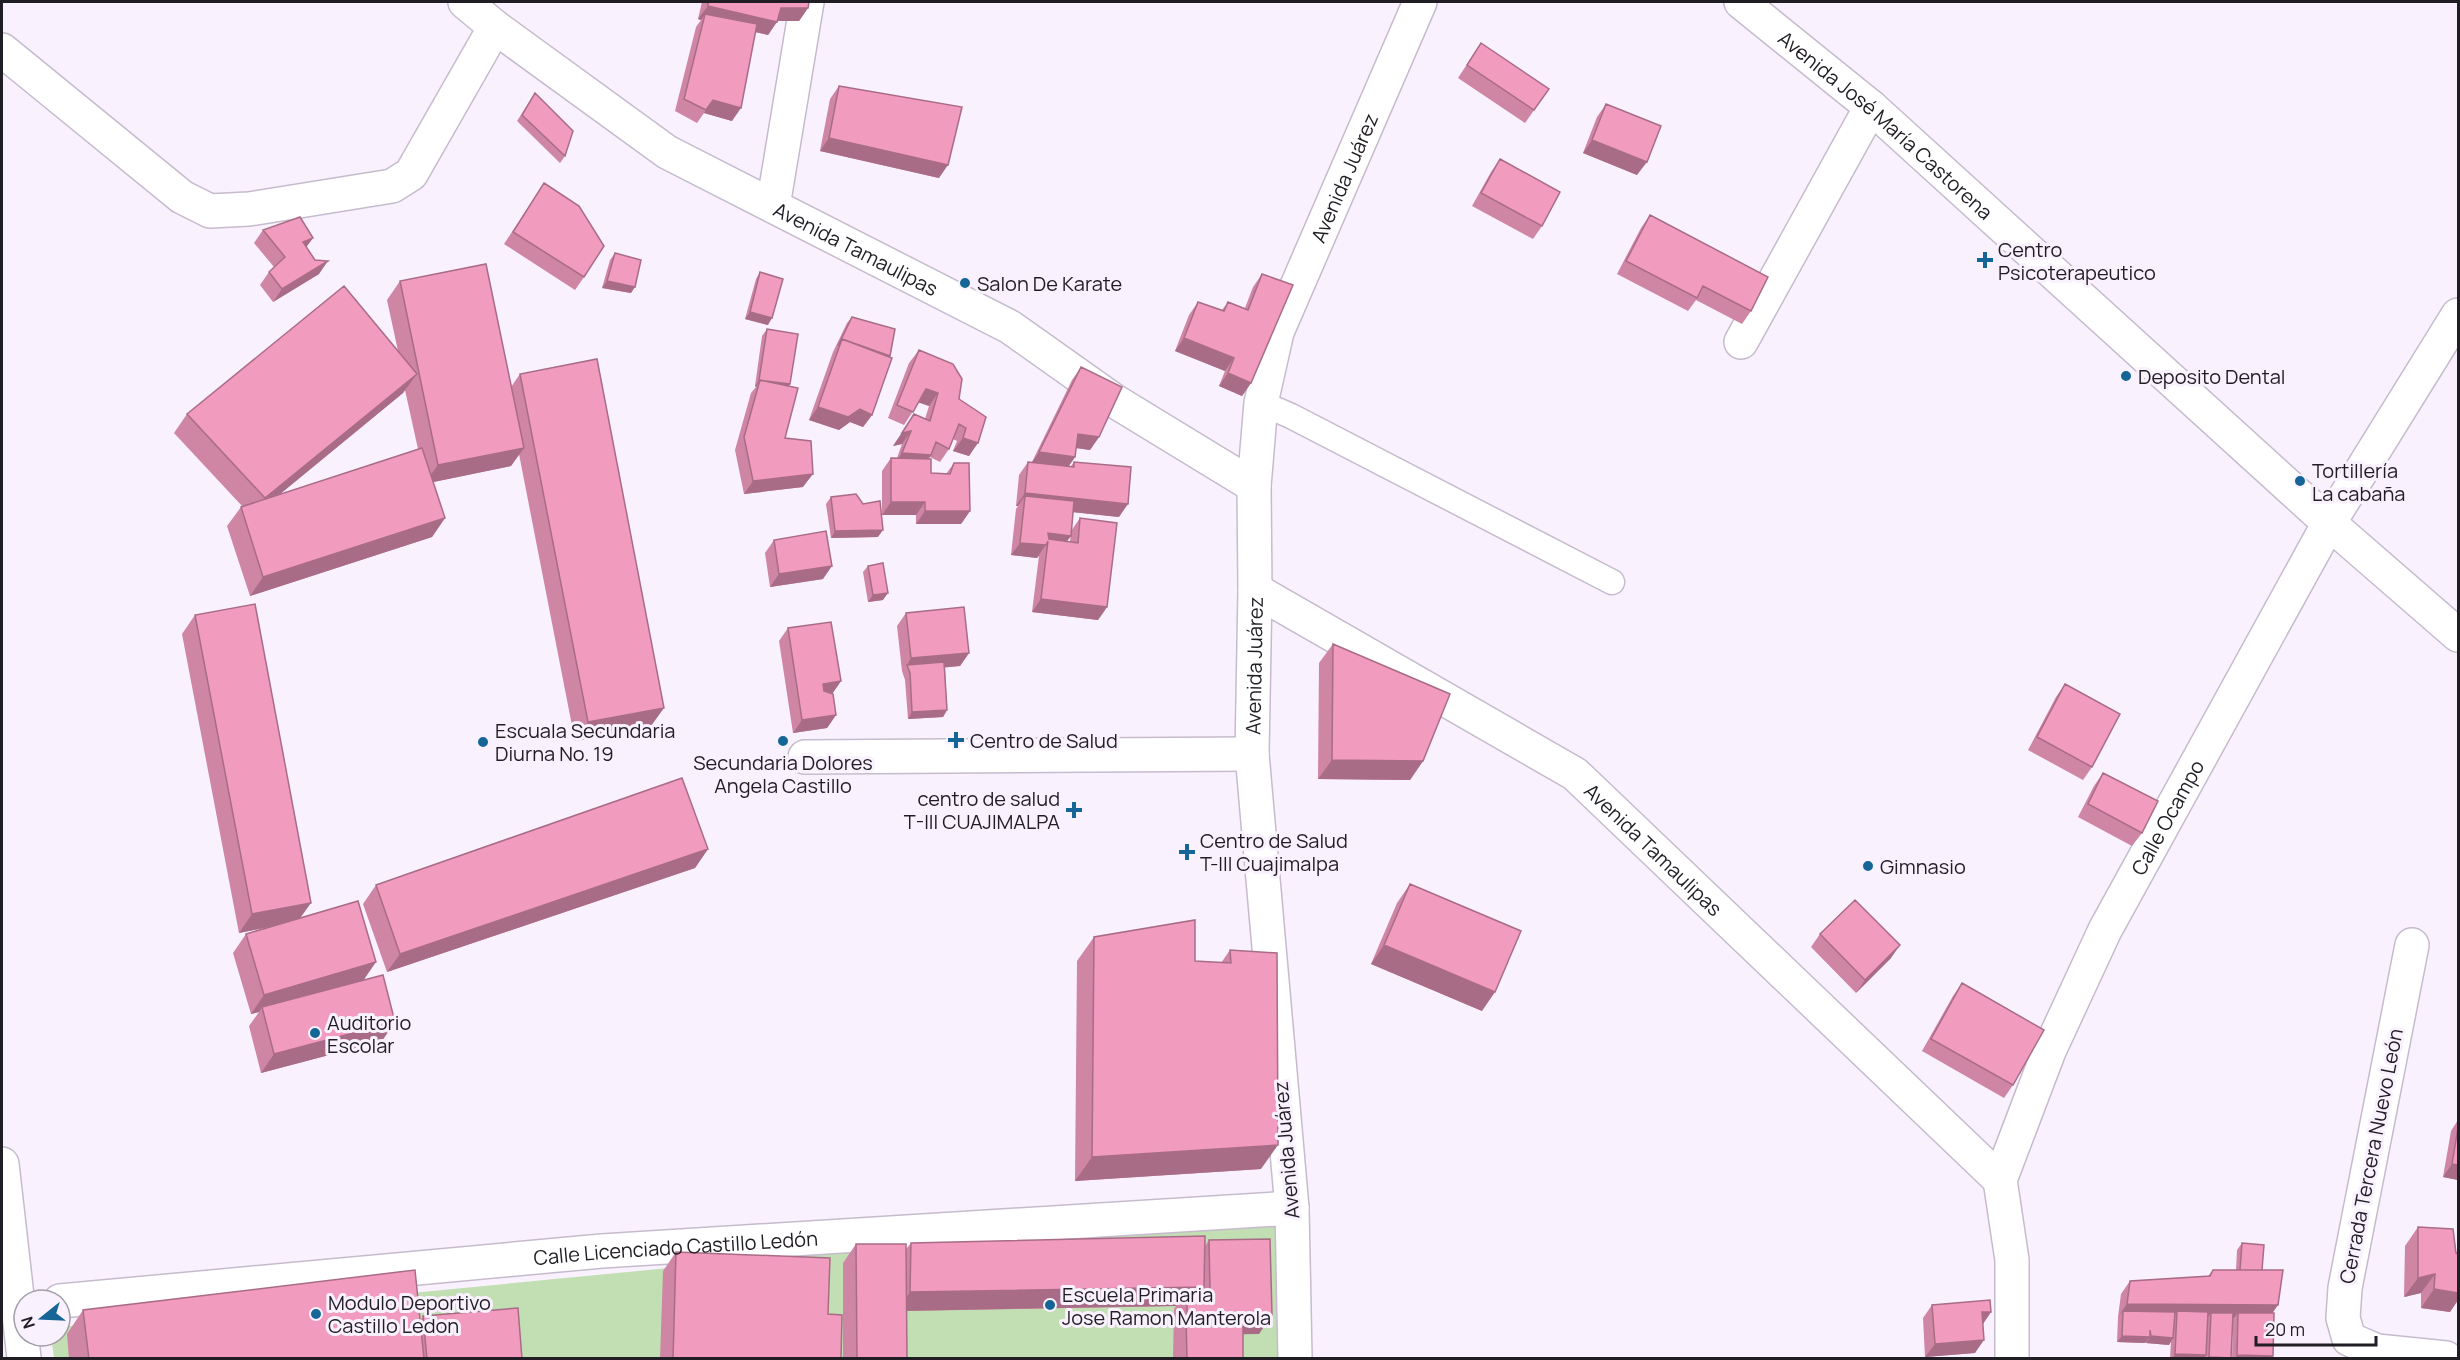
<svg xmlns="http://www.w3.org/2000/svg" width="2460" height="1360" font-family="Manrope,sans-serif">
	<rect width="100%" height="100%" fill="#f9f2fe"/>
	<path fill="#c1dfb3" d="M1278,1209l1,149h-1225l-3,-22h9v-9z"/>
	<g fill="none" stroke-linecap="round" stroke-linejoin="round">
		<g stroke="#c6bbce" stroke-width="27">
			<path id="lane" d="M1261,403l30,13 321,166"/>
		</g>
		<g stroke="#c6bbce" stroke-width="36">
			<g id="street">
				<path id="s1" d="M465,2l30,25 172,125 343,175 103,73 141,86"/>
				<path d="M2,50l180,147 28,14 39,-2 143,-23 19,-12 84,-147"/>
				<path d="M773,206l34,-204"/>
				<path d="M1741,342l130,-235"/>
				<path id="s2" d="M1255,590l320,184 425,406"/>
				<path d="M805,757l447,-3"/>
				<path d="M2412,945l-67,343 -2,30 6,21 28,12 69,7"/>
				<path d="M2,1164l22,194"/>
				<path id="s3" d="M60,1301l542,-50 690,-43"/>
				<path id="s4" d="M2012,1358v-98l-12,-80 49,-129 56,-121 224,-407 129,-208"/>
			</g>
		</g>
		<g stroke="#c6bbce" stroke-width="36">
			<g id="secondary">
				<path id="s5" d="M1741,2l130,105 458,416 129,112"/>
				<path id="s6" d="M1295,1358l-3,-150 -40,-454 3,-164 -1,-104 7,-83 16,-71 143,-330"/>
			</g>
		</g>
		<use href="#lane" stroke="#fff" stroke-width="24"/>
		<use href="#street" stroke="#fff" stroke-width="33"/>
		<use href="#secondary" stroke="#fff" stroke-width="33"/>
	</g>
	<path fill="#cf85a4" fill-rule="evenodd" d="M702,2h107l-1,6 -9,13h-22l-9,14 -13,-3 -23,89 -28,-8 -7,10 -22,-12 21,-84 5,-7 -3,-1z
		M1481,43l68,46 -24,34 -67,-45z
		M839,86l100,92 -119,-27 10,-52z
		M535,93l30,63 -5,7 -43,-42z
		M1606,104l31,71 -54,-22 14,-36z
		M1500,159l42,67 -9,13 -61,-33 19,-34z
		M544,183l40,94 -9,13 -71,-46z
		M1650,215l101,96 -9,13 -46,-24 -8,11 -71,-37 24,-46z
		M263,230l50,8 -7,9 13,27 -46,28 -13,-17 9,-13 5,-5 -20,-24z
		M615,253l16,40 -29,-5 8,-28z
		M760,272l8,53 -23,-6 11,-40z
		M1262,274l-11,109 -9,13 -23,-10 6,-15 -50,-20 14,-36 9,-13 24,8 6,-8 17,6 8,-21z
		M400,281l111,106 9,-13 131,352 -76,15 -56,-287 -8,12 -78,16 12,36 -13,19 -182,59 -23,-70 14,-19 1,-1 -68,-73 13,-19 211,-63 -11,-51zM405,390l13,59 -139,46 124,-102z
		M852,317l20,98 -9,12 -13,-5 -11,8 -30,-10 24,-68 14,-29z
		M767,329l23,55 -1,2 -4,52 18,49 -59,7 -9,-44 16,-57 5,-6 -1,-1 7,-50z
		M919,350l40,49 27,18 -17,39 -16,-5 4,-10 -4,-2 -4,10 -9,13 -10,-5 -1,2 2,14 15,1 8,-11 16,48 -9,13h-45v-9h-34v-44l9,-13h6l5,-14 -9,2 21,-32 11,5 4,-13 -10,-4 -15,23 -16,-7 21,-55z
		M1081,367l18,70 -9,13 -14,-2 -1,9 -6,9h2l3,-4 45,55 -46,-5 -2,24 -5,6h4l1,-11 9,-13 27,89 -9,13 -66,-8 7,-56 -2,2 -26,-3 5,-46 2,-3h-2l3,-31 9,-13h4l40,-82z
		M831,497l47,40 -47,1 -5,-34z
		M774,540l49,39 -53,8 -5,-34z
		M868,566l15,34 -15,2 -5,-30z
		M906,613l63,40 -9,13 -15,1 2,43 -4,7 -35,2 -3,-39 -3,-9 -5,-45z
		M195,615l105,303 63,62 19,61 -121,32 -12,-47 10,-14 -8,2 -18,-61 13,-19 29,-8 -36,7 -57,-299z
		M788,628l53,53 -9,13 4,21 -9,13 -34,5 -14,-92z
		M1333,644l90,117 -13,19 -92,-1 1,-116z
		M2065,684l27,83 -9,13 -55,-30 28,-53z
		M2103,773l39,60 -10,13 -54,-29 16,-31z
		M708,849l-13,19 -308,104 -24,-68 13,-19z
		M1410,884l72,127 -111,-47 26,-61z
		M1820,934l71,24 -35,35 -45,-46z
		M1094,937l101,24 26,2 9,-13 31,219 -186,12 2,-220z
		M1962,983l51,102 -9,13 -82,-47 31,-55z
		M2458,1120v60l-15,-3 8,-46z
		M2418,1227l38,26h2v47l-8,12 -29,-4v-15l-17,4 1,-51z
		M1209,1240l50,94h-16v25h-70l1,-50 2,-3 -269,5v48h-64v-96l13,-19 50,5 5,-6 294,3z
		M2242,1243l20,27 11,43v43l-2,3h-39l1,-40 1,-1h-1l-2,41h-61l1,-18 -2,4 -23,-2v-1l-1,1 -28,-1 1,-25 3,-23 9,-13 78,-5 5,-6h23l1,-20z
		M676,1252l152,62 13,45h-181l3,-88z
		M1932,1305l59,7 -8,12 -8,29 -50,4 -2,-39z
		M83,1310l337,11 3,-5 99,43h-453l-2,-25z"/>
	<path fill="#a96c86" d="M708,6l73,2h27l-9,13h-24l2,1 -9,13 -65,-15 2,-6 -4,6 -3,-1z
		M713,100l28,8 -9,13 -28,-8z
		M829,138l119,27 -9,13 -119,-27z
		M1592,140l55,22 -10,13 -54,-22z
		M313,238l-9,12 -1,-8z
		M328,261l-9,13 -46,28 9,-13z
		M607,281l28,6 -4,6 -29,-5z
		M750,312l22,6 -4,7 -23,-6z
		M1184,338l50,20 -9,13 -50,-20z
		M1228,373l23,10 -9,13 -23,-10z
		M417,374l-14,19 -151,124 13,-19z
		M759,380l31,4 -4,7 -26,-11 -4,7 -1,-1z
		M926,389l12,4 -9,13 -12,-4z
		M818,407l42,2 12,6 -9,12 -13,-5 -11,8 -30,-10z
		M911,431l-9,13 -9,2 9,-13z
		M1078,434l21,3 -9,13 -21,-3z
		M963,438l15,5 -9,13 -16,-5z
		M524,448l-13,18 -87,18 14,-19z
		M1039,452l36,5 -9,13 -36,-5z
		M902,453l29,2 -9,13 -29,-2z
		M813,474l-10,13 -59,7 9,-13z
		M1025,493l103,11 -9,13 -95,-10 1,-11 -7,10h-2z
		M891,502h34l-9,13h-34z
		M925,511h45l-9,13h-45z
		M445,518l-13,19 -182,59 13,-19z
		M883,530l-5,7 -47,1 4,-7z
		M1048,533l23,3 -9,12 -14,-7 -11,17 -26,-3 9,-12z
		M832,566l-9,13 -53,8 9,-13z
		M888,593l-5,7 -15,2 5,-7z
		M1041,599l66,8 -9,13 -66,-8z
		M969,653l-9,13 -51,5 -2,-6 4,-7z
		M841,681l-9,13 -18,3 9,-13z
		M664,708l-13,18 -76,15 13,-19z
		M947,710l-4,7 -35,2 4,-7z
		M836,715l-9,13 -34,5 9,-13z
		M1332,760l91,1 -13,19 -92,-1z
		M708,849l-13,19 -308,104 13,-18z
		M311,903l-13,18 -59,12 13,-19z
		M1384,945l111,47 -13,19 -111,-47z
		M1900,945l-9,13 -35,35 9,-13z
		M376,962l-13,19 -101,26 -3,5 -8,2 13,-19z
		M395,1022l-13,19 -121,32 13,-19z
		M1278,1145l-17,24 -186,12 17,-24z
		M2452,1164l6,1v15l-15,-3z
		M2435,1274l-14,19 -17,4 14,-19z
		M1204,1287l-13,19 -4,-16 -11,16 -279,5 13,-19z
		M2434,1289l24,4v7l-8,12 -29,-4z
		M2127,1304l151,1 -9,13 -31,-5 -4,5h-23v-5l-3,4 -31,-6 -4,6 -50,-6 -5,6z
		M1982,1312h9l-9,13z
		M1272,1315l-13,19 -73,1v-17l-12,17 13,-19z
		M2122,1336l28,1 -5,6 -28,-1z
		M2151,1336l22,2 -4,7 -23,-2z
		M1984,1340l-9,13 -50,4 10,-13z
		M2175,1354l31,1 -2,4h-32z
		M2237,1355l36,1 -2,3h-36z
		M2209,1357l22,1 -24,1z"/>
	<path fill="#f19bbf" stroke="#a96c86" stroke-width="1.5" d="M708,2h101l-1,6h-27l-4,14 -69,-16z
		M705,14l52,10 -16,84 -28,-8 -7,10 -22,-11z
		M1481,43l68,46 -15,21 -67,-45z
		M839,86l123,21 -14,58 -119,-27z
		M535,93l38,38 -8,25 -43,-41z
		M1606,104l55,22 -14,36 -55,-22z
		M1500,159l60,33 -18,34 -61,-33z
		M544,183l35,23 25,40 -20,31 -71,-45z
		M1650,215l118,62 -17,34 -48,-25 -6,12 -71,-37z
		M300,217l13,21 -10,4 12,18 13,1 -46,28 -13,-17 16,-15 -22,-27z
		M615,253l26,7 -6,27 -28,-6z
		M486,264l38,184 -86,17 -38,-184z
		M760,272l23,7 -11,39 -22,-6z
		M1262,274l31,11 -42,98 -23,-10 6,-15 -50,-20 14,-36 26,9 4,-9 20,8z
		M344,286l73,88 -152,124 -78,-84z
		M852,317l43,12 -5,27 -48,-17 -4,7z
		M767,329l31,5 -8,50 -31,-4z
		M842,339l50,19 -20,57 -12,-6 -12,8 -30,-10z
		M919,350l34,14 9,15 -3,20 27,18 -8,26 -15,-5 3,-10 -7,-4 -10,25 -13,-7 -5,13 -29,-2 9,-22 -9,2 12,-19 16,7 8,-28 -12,-4 -13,23 -16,-7z
		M597,359l67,349 -76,14 -68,-348z
		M1081,367l41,20 -23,50 -21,-3 -3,23 -36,-5z
		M760,380l38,8 -13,50 26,3 2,33 -60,7 -9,-44z
		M422,448l23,70 -182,59 -22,-70z
		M891,458l40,1v14l19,1 4,-11h15l1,48h-45v-9h-34z
		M1028,462l46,5v-5l57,5 -3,37 -103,-11z
		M856,494l7,10 17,-3 3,29 -48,1 -4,-34z
		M1025,496l49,5 -3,35 -23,-3 1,6 29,4 2,-25 37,5 -10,84 -66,-8 7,-58 -2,4 -26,-2z
		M826,531l6,35 -53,8 -5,-34z
		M883,563l5,30 -15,2 -5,-29z
		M255,604l56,299 -59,11 -57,-299z
		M964,607l5,46 -58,5 -5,-45z
		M831,622l10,59 -18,3 1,7 9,3 3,21 -34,5 -14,-92z
		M1333,644l117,50 -27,67 -91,-1z
		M944,662l3,48 -35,2 -2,-39 -3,-8z
		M2065,684l55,30 -28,53 -55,-30z
		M2103,773l55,28 -16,32 -54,-29z
		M682,778l26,71 -308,105 -24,-69z
		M1410,884l111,47 -26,61 -111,-47z
		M1855,900l45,45 -35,35 -45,-46z
		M358,901l18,61 -112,33 -18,-61z
		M1195,920v41l36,2 -1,-13 47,3 1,192 -186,12 2,-220z
		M383,975l12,47 -121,32 -12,-47z
		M1962,983l82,47 -31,55 -82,-46z
		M2458,1128v37l-6,-1z
		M2418,1227l35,2 3,24h2v40l-24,-4 1,-15 -17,4z
		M1205,1236l-1,51 -294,5 1,-49z
		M1270,1239l2,76 -85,1v-26h23l-1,-50z
		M2242,1243l22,2 -2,25h-22z
		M856,1244h50l1,115h-50z
		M676,1252l154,6 -2,56 14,1 -1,44h-168z
		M415,1270l9,89h-335l-6,-49z
		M2213,1270h70l-5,35 -151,-1 3,-23 80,-5z
		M1990,1300l1,12h-9l2,28 -49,4 -3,-39z
		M518,1308l4,51h-95l-4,-43z
		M2123,1311l52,1 -2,26 -22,-2 -1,-6v7l-28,-1z
		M2177,1311l31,1 -2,43 -31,-1z
		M2211,1313h22l-2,45 -22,-1z
		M2238,1313h36l-1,43 -36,-1z
		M1186,1318h57v41h-56z"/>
	<g fill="#166597" stroke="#f9f2fe" stroke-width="2">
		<path d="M1982 251h6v6h6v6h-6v6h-6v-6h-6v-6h6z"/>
		<circle cx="965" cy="283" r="6"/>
		<circle cx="2126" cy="376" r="6"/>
		<circle cx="2300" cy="481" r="6"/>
		<path d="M953 731h6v6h6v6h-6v6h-6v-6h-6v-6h6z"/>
		<circle cx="783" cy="741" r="6"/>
		<circle cx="483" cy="742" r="6"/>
		<path d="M1071 801h6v6h6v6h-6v6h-6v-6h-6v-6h6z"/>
		<path d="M1184 843h6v6h6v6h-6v6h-6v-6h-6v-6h6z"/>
		<circle cx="1868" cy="866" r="6"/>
		<circle cx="315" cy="1033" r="6"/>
		<circle cx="1050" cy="1305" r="6"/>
		<circle cx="316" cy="1314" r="6"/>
	</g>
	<g text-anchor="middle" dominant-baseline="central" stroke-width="6" stroke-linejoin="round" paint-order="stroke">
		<g font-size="20" fill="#211d24" stroke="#f9f2fe">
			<text stroke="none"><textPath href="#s5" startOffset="190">Avenida José María Castorena</textPath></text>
			<text stroke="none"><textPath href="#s6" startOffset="1198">Avenida Juárez</textPath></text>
			<text stroke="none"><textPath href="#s1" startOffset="464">Avenida Tamaulipas</textPath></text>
			<text stroke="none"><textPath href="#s6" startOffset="694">Avenida Juárez</textPath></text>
			<text stroke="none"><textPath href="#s4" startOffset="579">Calle Ocampo</textPath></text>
			<text stroke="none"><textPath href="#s2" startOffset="478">Avenida Tamaulipas</textPath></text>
			<text transform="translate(1286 1150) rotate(-95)">Avenida Juárez</text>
			<text transform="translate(2371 1156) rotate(-79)">Cerrada Tercera Nuevo León</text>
			<text stroke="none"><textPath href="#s3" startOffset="618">Calle Licenciado Castillo Ledón</textPath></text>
		</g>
		<g font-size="20" fill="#211d24" stroke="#f9f2fe" text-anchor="start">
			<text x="1998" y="249">Centro<tspan x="1998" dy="23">Psicoterapeutico</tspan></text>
			<text x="977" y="283">Salon De Karate</text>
			<text x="2138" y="376">Deposito Dental</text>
			<text x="2312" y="470">Tortillería<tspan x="2312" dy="23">La cabaña</tspan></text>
			<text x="495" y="730">Escuala Secundaria<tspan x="495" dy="23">Diurna No. 19</tspan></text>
			<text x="970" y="740">Centro de Salud</text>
			<text x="783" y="762" text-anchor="middle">Secundaria Dolores<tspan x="783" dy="23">Angela Castillo</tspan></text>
			<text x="1060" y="798" text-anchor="end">centro de salud<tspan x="1060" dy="23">T-III CUAJIMALPA</tspan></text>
			<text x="1200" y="840">Centro de Salud<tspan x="1200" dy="23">T-lll Cuajimalpa</tspan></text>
			<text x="1880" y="866">Gimnasio</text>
			<text x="327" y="1022">Auditorio<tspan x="327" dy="23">Escolar</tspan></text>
			<text x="1062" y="1294">Escuela Primaria<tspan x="1062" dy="23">Jose Ramon Manterola</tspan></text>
			<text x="328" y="1302">Modulo Deportivo<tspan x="328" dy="23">Castillo Ledon</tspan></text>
		</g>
	</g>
	<rect width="2460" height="1360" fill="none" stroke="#211d24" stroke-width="6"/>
	<g transform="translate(42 1318) rotate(252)"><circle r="28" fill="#f9f2fe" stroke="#a39da7" stroke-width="1.5"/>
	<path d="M0-4.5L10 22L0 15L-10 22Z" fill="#166597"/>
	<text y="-9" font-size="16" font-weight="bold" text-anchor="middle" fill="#211d24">N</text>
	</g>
	<path d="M2256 1336v9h120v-9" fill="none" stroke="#211d24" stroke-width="3"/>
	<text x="2265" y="1336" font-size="18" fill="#211d24" stroke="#f9f2fe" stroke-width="4.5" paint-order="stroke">20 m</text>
</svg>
